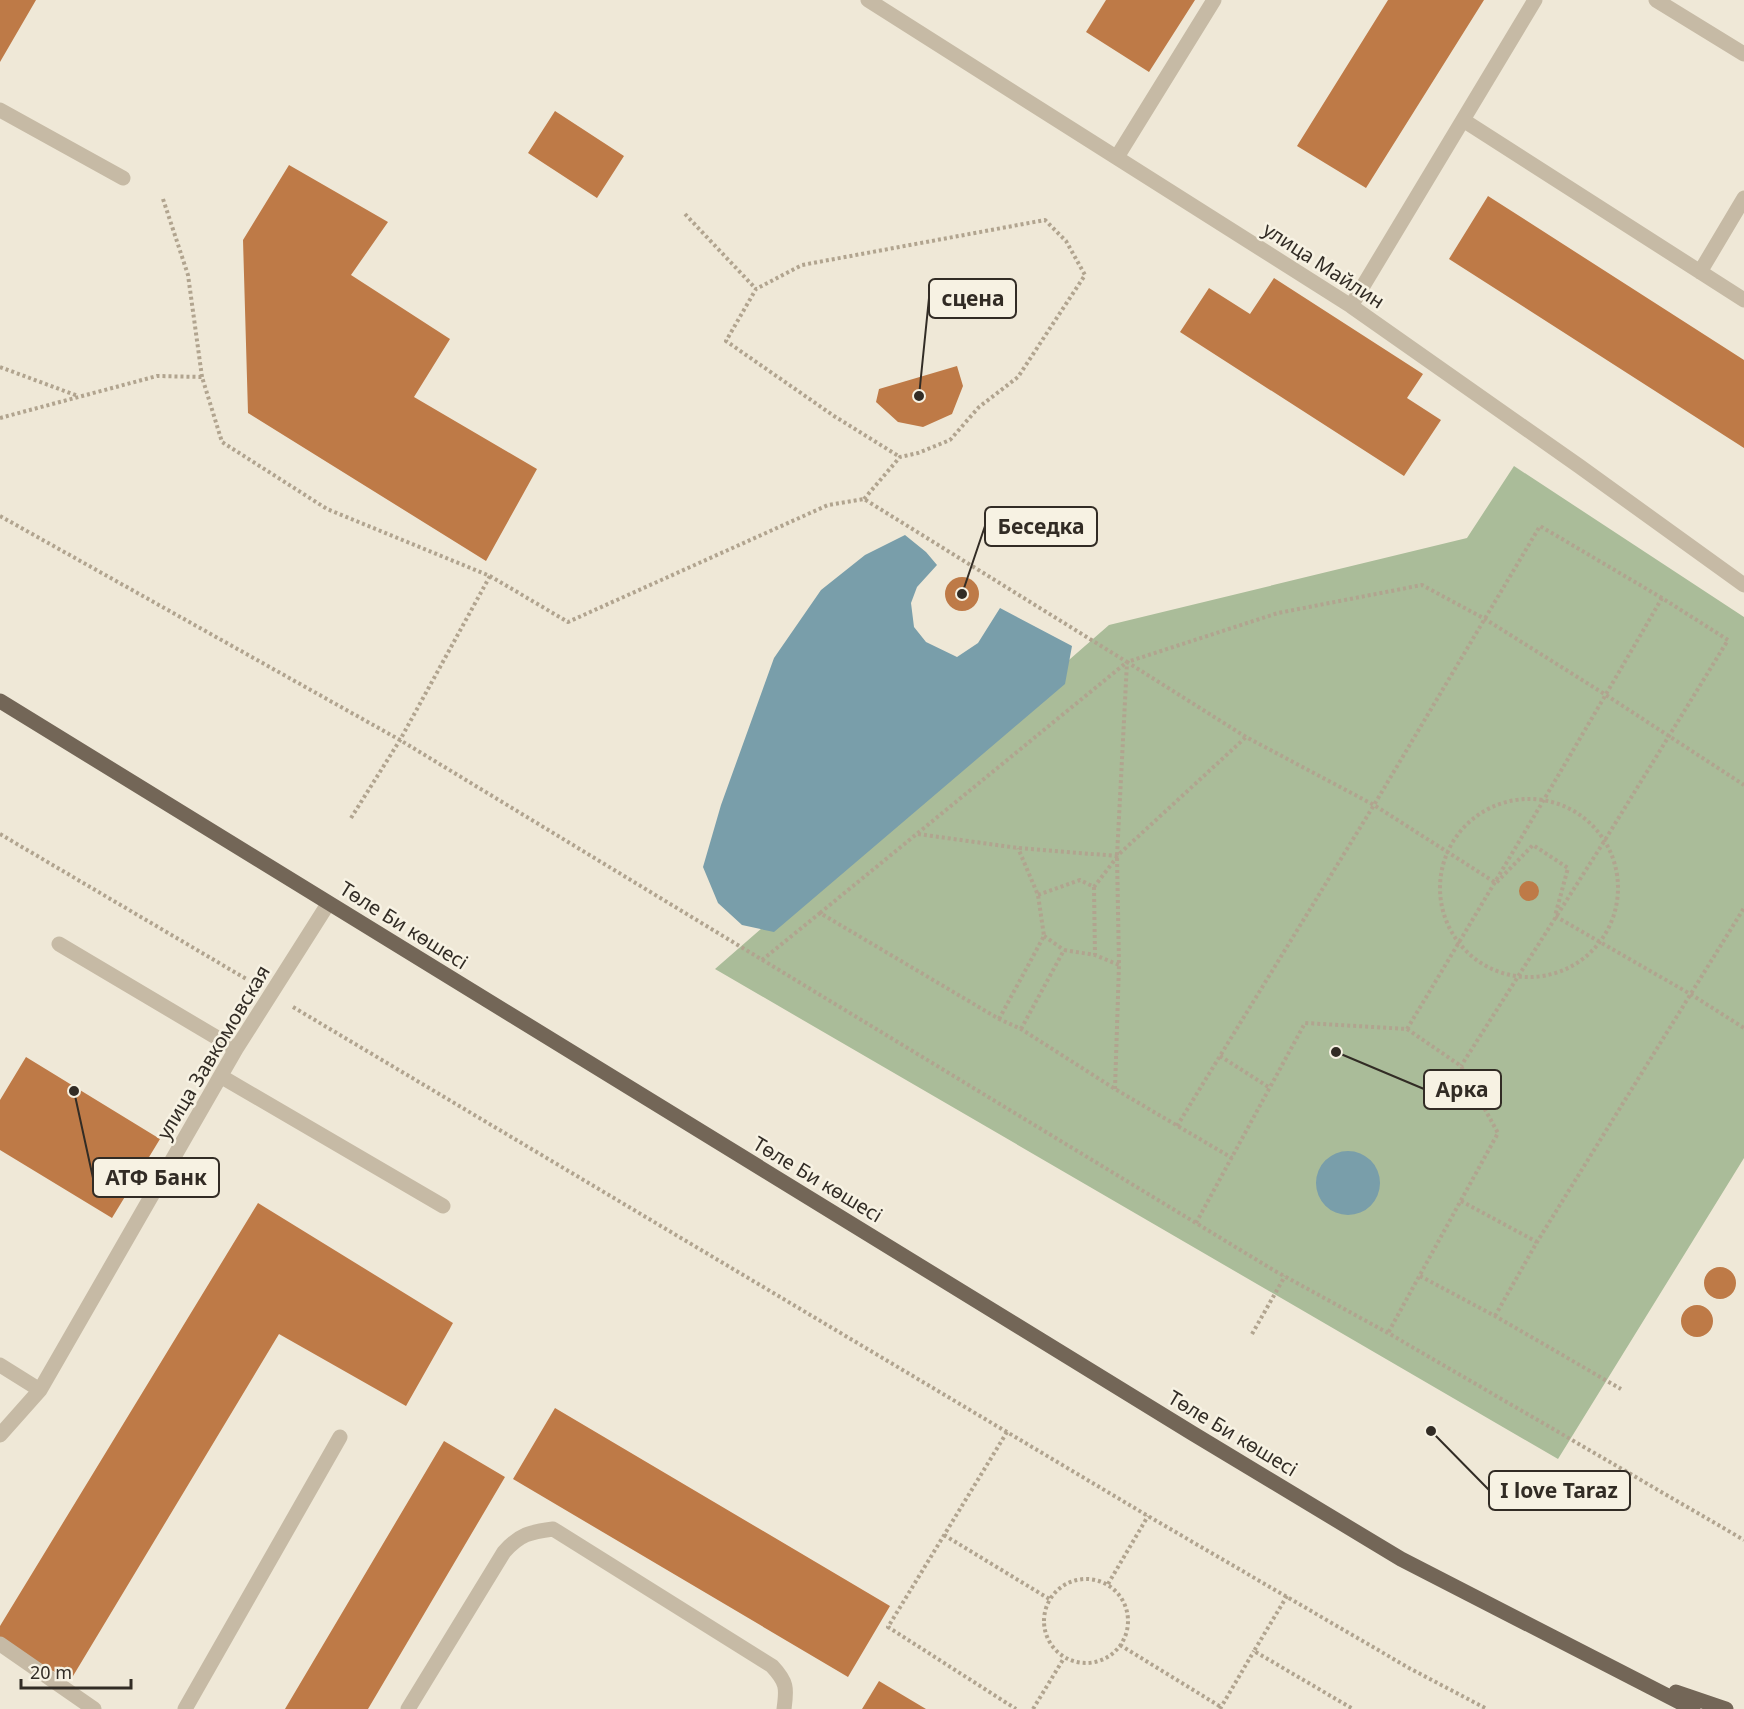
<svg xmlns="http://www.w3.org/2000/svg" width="1744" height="1709" font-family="'Noto Sans',sans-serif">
	<rect width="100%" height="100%" fill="#efe8d7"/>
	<path fill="#aabc99" d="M1514,466l230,151v541l-186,301 -843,-490 394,-344 358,-87z"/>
	<path fill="#799eaa" d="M905,535l21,17 11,13 -20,22 -6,16 3,24 12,15 31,15 21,-14 22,-35 72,38 -7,38 -291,248 -32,-7 -24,-22 -15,-36 18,-62 53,-147 47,-68 44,-35z
		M1316 1183a32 32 0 1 1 64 0a32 32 0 1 1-64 0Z"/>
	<path fill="#be7a47" d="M0,0h36l-36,62z
		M1106,0h89l-46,72 -63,-40z
		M1388,0h96l-118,188 -69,-42z
		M555,111l69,45 -27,42 -69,-45z
		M289,165l99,57 -37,53 99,64 -36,58 123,72 -51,92 -238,-148 -5,-173z
		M1488,196l256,164v88l-295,-189z
		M1274,278l149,96 -16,24 34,22 -37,56 -224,-144 29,-44 41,26z
		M957,366l6,20 -11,28 -29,13 -25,-5 -22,-20 3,-13z
		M945 594a17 17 0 1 1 34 0a17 17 0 1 1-34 0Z
		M1519 891a10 10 0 1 1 20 0a10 10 0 1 1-20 0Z
		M26,1057l134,82 -48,79 -112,-68v-50z
		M258,1203l195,120 -47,83 -127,-72 -209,347 -70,-41v-14z
		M1704 1283a16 16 0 1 1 32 0a16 16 0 1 1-32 0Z
		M1681 1321a16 16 0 1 1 32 0a16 16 0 1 1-32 0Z
		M555,1408l335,198 -42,71 -335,-198z
		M444,1441l61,36 -137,232h-83z
		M879,1681l47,28h-64z"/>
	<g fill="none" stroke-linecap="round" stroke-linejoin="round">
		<path stroke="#b1a48f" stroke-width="4" stroke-dasharray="3 3" stroke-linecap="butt" d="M163,199l25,76 14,102
			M685,214l71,75
			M0,367l78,29
			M0,418l157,-42 45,1 20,65 105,67 163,67 78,46 260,-117 36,-6 263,163 151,-49 144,-28 63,34 121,76 138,90
			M864,499l36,-42 18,-4 32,-13 29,-33 39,-30 67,-102 -19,-34 -21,-21 -243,45 -46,24 -30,52 108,75 66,41
			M0,516l400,224 875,531 113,62 356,207
			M1440 888a89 89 0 1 1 178 0a89 89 0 1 1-178 0Z
			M351,818l49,-78 90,-164
			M0,834l248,146
			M918,834l100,14 99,8 129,-119
			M1094,887l1,68
			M1038,895l42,-15 14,7 23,-30
			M820,913l307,-251 119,75 128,68 122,78 37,-38 35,23 -13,48 137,79 52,33
			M1044,936l20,14
			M762,960l58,-47 179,106 22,10 94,60 117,69
			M293,1007l855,509 261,152 78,41
			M999,1019l45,-83 -6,-41 -20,-47
			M1021,1029l43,-79 31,5 24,10
			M1407,1029c86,-143 171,-286 255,-431l66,42 -123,200 -144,226
			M1220,1056l50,32
			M1115,1089l4,-124 -2,-109 10,-194
			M1177,1126l197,-321 166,-279 122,72
			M1461,1201l76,41
			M1196,1223l109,-200 102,6 54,37 37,67 -110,200
			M1420,1276l75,40 126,73
			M1495,1316l42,-74 207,-334
			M1252,1334l33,-58
			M1007,1432l-119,195 128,82
			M944,1535l107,65
			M1044 1621a42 42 0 1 1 84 0a42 42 0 1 1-84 0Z
			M1108,1584l40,-68
			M1287,1596l-33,55 99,58
			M1120,1645l101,62
			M1033,1709l31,-51
			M1220,1709l34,-58"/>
		<path stroke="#c6baa5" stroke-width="15" d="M868,0l483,306 228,160 165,119
			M1656,0l88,54
			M0,110l123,68
			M1463,120l281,180
			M1117,157l97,-157
			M1700,272l44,-74
			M1351,306l184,-306
			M59,944l177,105
			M222,1077l221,129
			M0,1365l40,25
			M0,1435l40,-45 196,-341 92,-145
			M0,1644l94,65
			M185,1709l155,-272
			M408,1709l96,-157c16,-18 26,-20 49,-23l219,137c15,16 15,22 12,43"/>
		<path stroke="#736657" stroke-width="15" d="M0,701l1192,732 209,126 292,150
			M1676,1692l50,17"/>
	</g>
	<g text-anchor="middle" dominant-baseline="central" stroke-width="5" stroke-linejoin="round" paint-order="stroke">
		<g font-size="20" fill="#322c25" stroke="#f7f2e3">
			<text transform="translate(1324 265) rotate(33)">улица Майлин</text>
			<text transform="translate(404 925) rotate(32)">Төле Би көшесі</text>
			<text transform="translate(213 1052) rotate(-59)">улица Завкомовская</text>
			<text transform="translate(818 1179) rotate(31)">Төле Би көшесі</text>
			<text transform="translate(1233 1433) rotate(31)">Төле Би көшесі</text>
		</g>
	</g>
	<path fill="none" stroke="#322c25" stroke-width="2" d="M919 396L929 298M962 594L985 526M1336 1052L1424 1089M74 1091L93 1178M1431 1431L1489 1490"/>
	<g fill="#322c25" stroke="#f7f2e3" stroke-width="2">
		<circle cx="919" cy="396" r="6"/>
		<circle cx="962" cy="594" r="6"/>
		<circle cx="1336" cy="1052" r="6"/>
		<circle cx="74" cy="1091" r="6"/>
		<circle cx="1431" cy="1431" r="6"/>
	</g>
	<g fill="#f7f2e3" stroke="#322c25" stroke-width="2">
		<rect x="929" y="279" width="87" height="39" rx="6"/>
		<rect x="985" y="507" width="112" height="39" rx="6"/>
		<rect x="1424" y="1070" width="77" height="39" rx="6"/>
		<rect x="93" y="1158" width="126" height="39" rx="6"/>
		<rect x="1489" y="1471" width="141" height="39" rx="6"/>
	</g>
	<g font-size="21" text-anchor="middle" font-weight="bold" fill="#322c25">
		<text x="973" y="306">сцена</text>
		<text x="1041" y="534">Беседка</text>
		<text x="1462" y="1097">Арка</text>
		<text x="156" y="1185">АТФ Банк</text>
		<text x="1559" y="1498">I love Taraz</text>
	</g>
	<path d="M21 1679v9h110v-9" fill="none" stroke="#322c25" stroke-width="3"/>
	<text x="30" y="1679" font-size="18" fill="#322c25" stroke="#f7f2e3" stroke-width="4.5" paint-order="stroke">20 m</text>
</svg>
